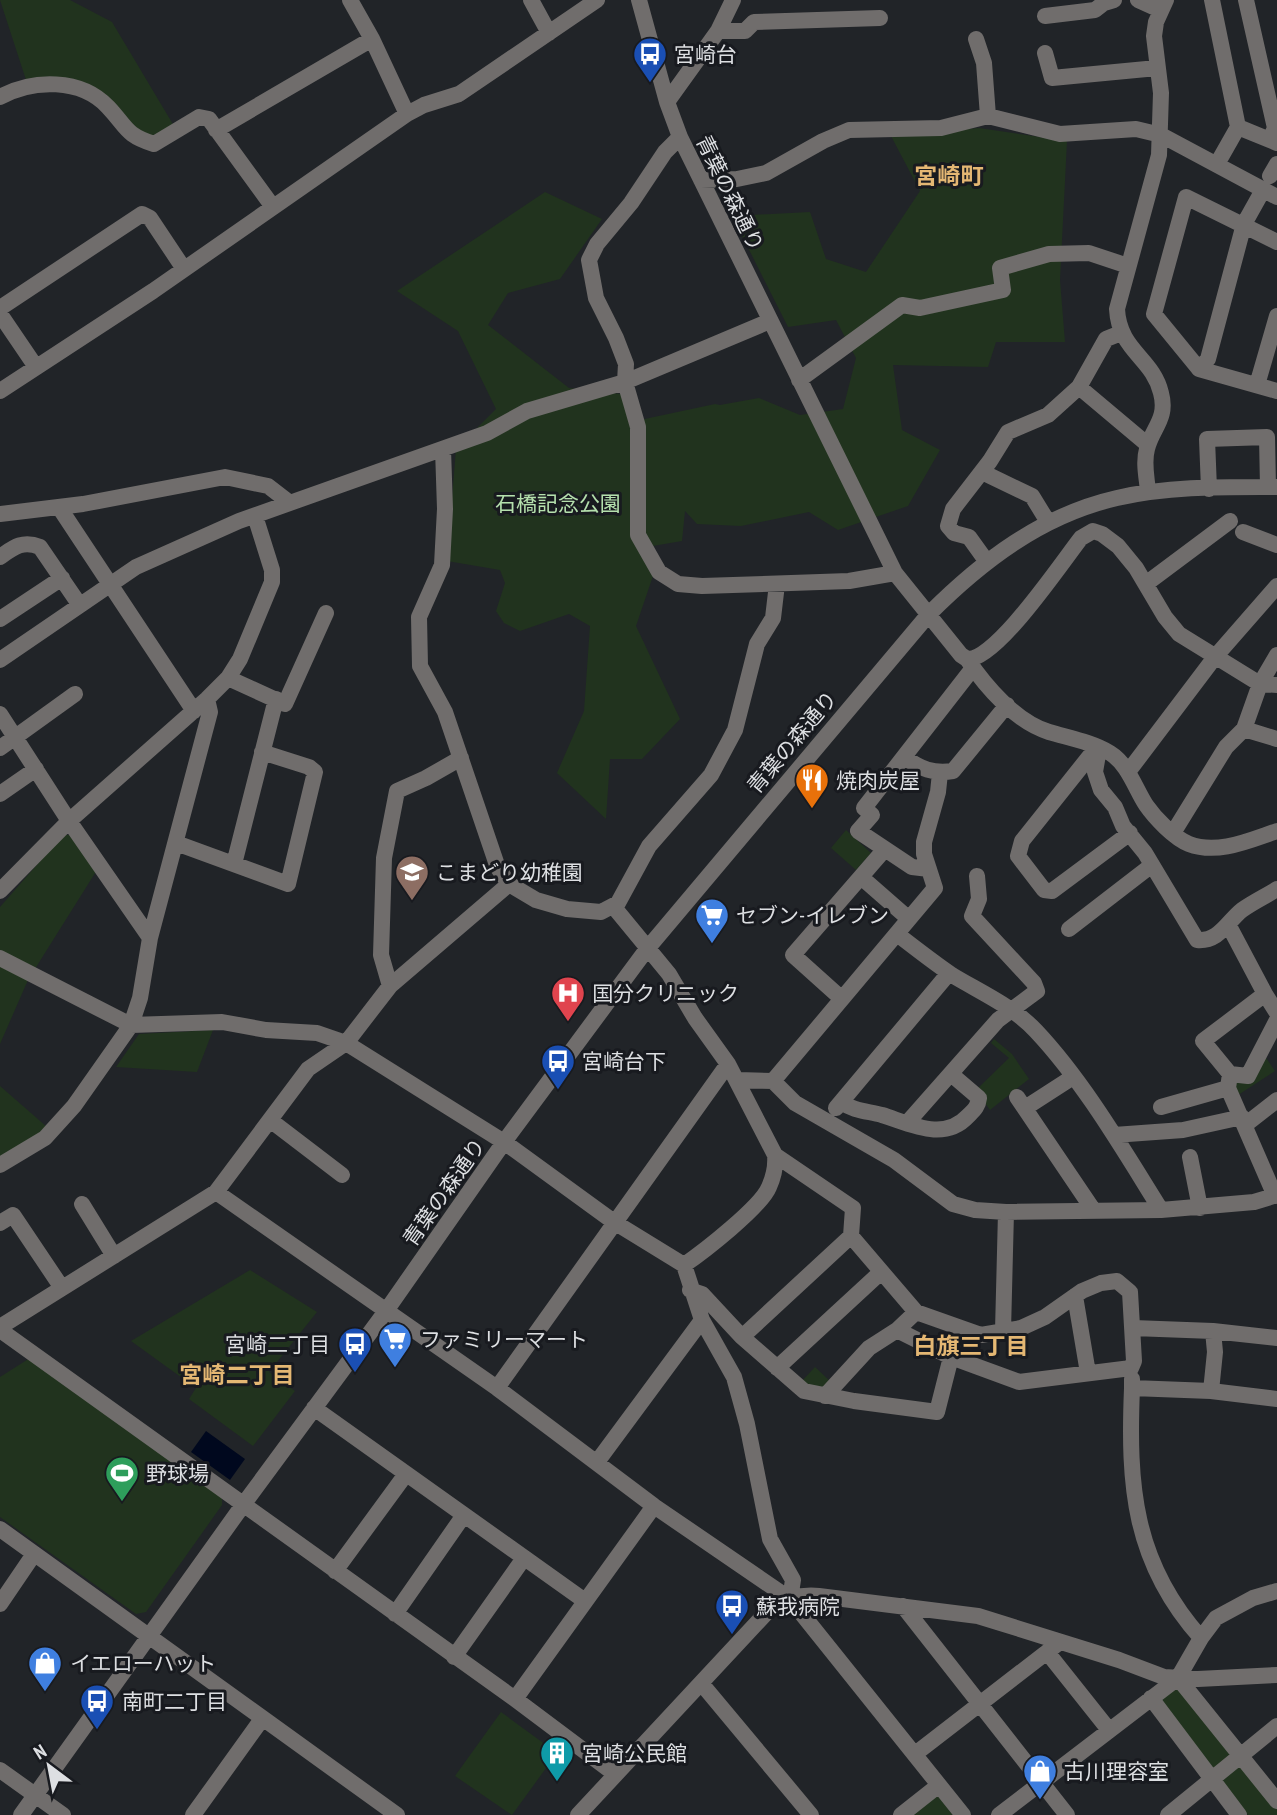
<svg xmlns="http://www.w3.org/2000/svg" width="1277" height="1815" font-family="'PT Sans Narrow','Noto Sans JP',sans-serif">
	<rect width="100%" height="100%" fill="#212428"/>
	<path fill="#21331e" d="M0,0h70l42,22 62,104c-38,24 -45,-3 -70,-31l-77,-12z
		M979,128l88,13 -7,139 5,62h-69l-8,25 -95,-2 9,65 38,20 -32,56 -70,24 -29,-18 -68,14 -44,-2 -12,-13 -3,30 -41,7 13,25 -18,53 44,93 -38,40h-32l-4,60 -49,-46 27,-62 6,-85 -21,-12 -49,17 -16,-8 -8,-12 9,-28 -5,-13 -53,-9 9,-112 40,-40 -38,-78 -61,-40 148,-99 57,27 -42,60 -52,14 -20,32 81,63 52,6 19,26 75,-16 5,1 39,-7 41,17 43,-6 13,-51 -20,-38 -48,7 -56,-111 78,-4 16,47 40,13 54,-81 -29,-55z
		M846,830l25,23 -15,17 -25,-22z
		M63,835h10l24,35 -69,110 -28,64v-137z
		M213,1030l-16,42 -81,-5 23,-33z
		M994,1039l18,15 17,25 -39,31 -14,-20 33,-32 -18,-15z
		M1262,1052l13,19 -40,26 -3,-18z
		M0,1086l47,41 -47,35z
		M250,1270l67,42 -48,60 26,19 -42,55 -64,-47 7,-11 -65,-47z
		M30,1358l192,140v7l-76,107 -10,2 -136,-97v-140z
		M815,1367l16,15 -12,9 -18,-9z
		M1173,1687h8l50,63 -2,9 -12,9 -7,-1 -53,-67z
		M501,1712l56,41 -45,62 -57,-39z
		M1242,1764l35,45v6h-29l-26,-34z
		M933,1797h6l14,18h-44z"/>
	<path fill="#00081e" d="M206,1431l39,28 -15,21 -39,-28z"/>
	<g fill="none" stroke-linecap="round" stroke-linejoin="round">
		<path stroke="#706d6c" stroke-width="16" d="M350,0l22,39 35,75
			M531,0l18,33
			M639,0l28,102 13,35 215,436 66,82 6,4c28,3 95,-97 114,-121l12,-7 9,3 16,12 18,22 29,49 14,17 81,50 17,1
			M1138,0l22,10
			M1212,0l26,127 -21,37
			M1246,0l29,128 -5,11
			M1045,16l50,-6 9,-7 10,-3
			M718,31h27l9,-9 126,-4
			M976,39l8,24 4,53
			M1045,53l7,25 105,-10
			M0,97c33,-18 81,-19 108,10 19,20 17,28 46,37l45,-27 10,2 64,88
			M667,102l51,-71 15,-31
			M1238,127l39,16
			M216,130l156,-91
			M680,137l-15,15 -34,51 -34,41 -8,16 7,38 20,40 10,26 -1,18 13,45v108l21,37 19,12 24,2 147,-5 46,-8
			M1270,176l7,-12
			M701,180l36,-1 29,-6 57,-32 26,-11 92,-2 47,-12 72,18 76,-5 25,6 116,62
			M1277,242l-91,-45 -32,117 45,55 78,22
			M0,308l142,-94 8,4 34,51
			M0,314l36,53
			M1199,369l9,-10 36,-135 19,-34
			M799,380l103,-75 18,3 83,-18 -3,-22 49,-14 40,-1 39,13
			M1257,385l20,-69
			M1079,387l69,58
			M0,391l153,-100 254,-177 17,-9 35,-11 138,-94
			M443,449l2,60 -3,56 -23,52 1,49 25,46 53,156 11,16 27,16 31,9 34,3 17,-9 31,-57 62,-71 24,-45 22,-86 16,-26 4,-34
			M982,472l50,24 16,26
			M1209,489l-2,-50 60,-2 1,50
			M1148,492c-1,-14 -5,-29 -1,-43 5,-21 21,-30 14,-56 -8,-35 -42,-42 -44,-84l42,-154 2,-62 -7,-57 2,-14 10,-22
			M59,507l135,204
			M0,514l83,-10 142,-27 43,9 22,17
			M1243,532l34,13
			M0,557c14,-10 23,-17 40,-10l39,57
			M987,562l-18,-25 -15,-4 -6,-7 5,-17 37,-48 18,-29 40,-17 31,-28 27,-48 15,-6
			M1147,583l83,-62
			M0,619l62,-41
			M1277,655l-17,29 -16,45 33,10
			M967,659c19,28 49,63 82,73 20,6 43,10 61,21 18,11 25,35 36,52 9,13 28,33 43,39 29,11 61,-4 88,-13
			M0,660l136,-93 103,-46 248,-88 40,-22 98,-29 145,-61
			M228,678l57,26 41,-91
			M0,714l69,107 81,117
			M0,748l75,-54
			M1099,749l-4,23 6,18 14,17 8,19 22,27 52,87c22,2 30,-18 45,-30 11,-8 24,-14 35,-21
			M1099,749l-10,8 -67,84 -4,15 26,34 8,1 78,-58
			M904,757c17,12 29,17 49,14l54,-66
			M1128,772l87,-115 62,-71
			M0,794l36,-25
			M1173,833l53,-86 18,-18
			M176,843l112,41 27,-112 -6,-5 -47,-15
			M234,864l42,-165
			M929,869l-17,-2 -54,-36 14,-16 -8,-7 109,-140
			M861,877l48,42
			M0,891l69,-70 138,-122 21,-21 12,-19 32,-77v-12l-17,-54
			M613,906l56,68 26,44 33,46 47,91 78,53 -2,28 -109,101
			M1229,926l36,68
			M1069,929l83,-64
			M897,934c18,14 36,28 55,41 28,17 62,32 84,56 48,51 88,120 125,179
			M0,958l131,67 91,-3 44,8 51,3 29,10 158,99 110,80 70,43 18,55 32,57 13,47 23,115 23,41 -3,19
			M390,986l-9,-31 3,-97 13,-67 29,-13 35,-20
			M842,999l-49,-44 92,-106
			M1230,1074l18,2 29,-56
			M738,1080l35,1 22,22 99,57 59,44 22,6 31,2 155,-2 93,-8 23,-7
			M773,1081l162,-193 -11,-34v-12l14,-50 2,-19
			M1228,1088l2,-14 -27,-33 62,-47 12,19
			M1017,1097l77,114
			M841,1102c13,9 26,9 41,13 29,9 62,27 86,1 6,-6 10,-9 11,-18l-28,-24
			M1161,1107l67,-19 47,108
			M836,1108l113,-135
			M1025,1108l48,-31
			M270,1120l72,55
			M907,1123l91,-103 39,-29 -3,-8 -62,-67 7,-17 -2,-23
			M1245,1125l32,-25
			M1114,1135l69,-5 59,-13
			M1190,1157l10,51
			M0,1165l45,-27 29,-32 57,-81 9,-27 10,-60 60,-226 -3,-13
			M216,1192l281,196 157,118 136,93 173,216
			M82,1204l32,52
			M0,1223l13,-8 49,73
			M851,1236l65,76 65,23 40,-7 24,-11 37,-26 19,-8 16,-2 13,11 4,69 -3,7 -112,14 -68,-25 -54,-27
			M684,1265c19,-13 77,-58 85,-78 5,-11 7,-21 6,-32
			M690,1290l12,4 40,43 62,54 50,10 83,11 14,-55
			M1075,1296l13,77
			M0,1327l216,-135 92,-123 38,-26 44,-57 119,-102
			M1133,1328l80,3 64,7
			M0,1330l515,369 100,75
			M1003,1331l3,-119
			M777,1368l104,-96
			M1132,1379v9l79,3 66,8
			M497,1388l231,-324
			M1132,1388c-4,97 1,174 69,250
			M1211,1391l4,-39 -2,-21
			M825,1396l44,-48 28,-18 19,-18
			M314,1408l271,193
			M597,1462l105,-142
			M0,1529l397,286
			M335,1571l71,-97
			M0,1604l34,-50
			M903,1606l164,209
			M395,1614l69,-99
			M1047,1652l62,78
			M454,1657l70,-99
			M1178,1678l99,123
			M701,1683l110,132
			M1151,1698l88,117
			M515,1699l139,-193
			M915,1754l145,-112
			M0,1770l63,45
			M21,1815l222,-310 143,-194 118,-169 143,-193 282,-335c53,-53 113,-99 188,-116 52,-12 107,-11 160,-11
			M193,1815l69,-96
			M578,1815l190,-204c13,-12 33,-17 51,-15l159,20 141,44 45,17 34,2 79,-4
			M901,1815l38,-30
			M999,1815l179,-137 23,-40 15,-20 37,-20 24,-7
			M1168,1815l109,-89"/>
	</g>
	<defs>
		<g id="bus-pin" transform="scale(1.75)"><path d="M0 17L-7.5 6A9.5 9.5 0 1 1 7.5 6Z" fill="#1a4fb4" stroke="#181a1f"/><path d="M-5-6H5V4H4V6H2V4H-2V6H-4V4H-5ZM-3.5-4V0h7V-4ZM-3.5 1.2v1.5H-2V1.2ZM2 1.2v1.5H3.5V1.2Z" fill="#fff"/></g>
		<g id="restaurant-pin" transform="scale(1.75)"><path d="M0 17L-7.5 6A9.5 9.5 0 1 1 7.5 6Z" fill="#e8710a" stroke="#181a1f"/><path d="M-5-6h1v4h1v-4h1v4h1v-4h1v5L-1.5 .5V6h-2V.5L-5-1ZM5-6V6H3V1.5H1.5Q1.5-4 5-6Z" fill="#fff"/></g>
		<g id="school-pin" transform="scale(1.75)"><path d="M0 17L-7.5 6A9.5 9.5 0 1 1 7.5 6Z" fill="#8d6e63" stroke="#181a1f"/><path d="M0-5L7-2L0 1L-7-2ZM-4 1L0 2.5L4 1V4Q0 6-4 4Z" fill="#fff"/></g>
		<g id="supermarket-pin" transform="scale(1.75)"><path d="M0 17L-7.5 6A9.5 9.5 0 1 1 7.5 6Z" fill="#3f7fe0" stroke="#181a1f"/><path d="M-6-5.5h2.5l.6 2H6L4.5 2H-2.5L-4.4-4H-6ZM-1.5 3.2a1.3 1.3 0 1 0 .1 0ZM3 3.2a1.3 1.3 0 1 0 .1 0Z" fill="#fff"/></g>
		<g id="hospital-pin" transform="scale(1.75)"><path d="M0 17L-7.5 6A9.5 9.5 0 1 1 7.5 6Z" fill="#e0444e" stroke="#181a1f"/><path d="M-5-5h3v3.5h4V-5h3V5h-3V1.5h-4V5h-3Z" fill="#fff"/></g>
		<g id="stadium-pin" transform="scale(1.75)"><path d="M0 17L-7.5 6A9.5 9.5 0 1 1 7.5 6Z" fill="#2e9e5b" stroke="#181a1f"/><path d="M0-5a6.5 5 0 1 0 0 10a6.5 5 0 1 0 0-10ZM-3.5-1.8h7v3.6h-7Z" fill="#fff"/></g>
		<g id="shop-pin" transform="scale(1.75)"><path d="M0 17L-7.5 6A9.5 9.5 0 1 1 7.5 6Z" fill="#3f7fe0" stroke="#181a1f"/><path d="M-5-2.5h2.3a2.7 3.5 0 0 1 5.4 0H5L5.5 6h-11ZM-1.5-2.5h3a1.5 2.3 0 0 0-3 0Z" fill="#fff"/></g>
		<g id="building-pin" transform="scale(1.75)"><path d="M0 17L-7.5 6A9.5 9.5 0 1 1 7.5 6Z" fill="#0f9aa8" stroke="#181a1f"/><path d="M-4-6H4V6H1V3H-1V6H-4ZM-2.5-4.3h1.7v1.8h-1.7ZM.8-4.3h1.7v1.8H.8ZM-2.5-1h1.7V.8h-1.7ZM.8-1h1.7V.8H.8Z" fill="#fff"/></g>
	</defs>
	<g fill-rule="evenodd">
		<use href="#bus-pin" x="650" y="54"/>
		<use href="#restaurant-pin" x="812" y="780"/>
		<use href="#school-pin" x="412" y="872"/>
		<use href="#supermarket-pin" x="712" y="915"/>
		<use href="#hospital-pin" x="568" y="993"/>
		<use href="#bus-pin" x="558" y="1061"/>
		<use href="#supermarket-pin" x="395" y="1339"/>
		<use href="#bus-pin" x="355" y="1344"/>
		<use href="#stadium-pin" x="122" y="1473"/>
		<use href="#bus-pin" x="732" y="1606"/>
		<use href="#shop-pin" x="45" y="1663"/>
		<use href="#bus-pin" x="97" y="1701"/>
		<use href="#building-pin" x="557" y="1753"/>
		<use href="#shop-pin" x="1040" y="1771"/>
	</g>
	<g text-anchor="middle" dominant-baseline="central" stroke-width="6" stroke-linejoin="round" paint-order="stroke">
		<g font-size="21" fill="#dddfe2" stroke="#181a1f" text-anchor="start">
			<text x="674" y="54">宮崎台</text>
			<text x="836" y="780">焼肉炭屋</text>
			<text x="436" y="872">こまどり幼稚園</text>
			<text x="736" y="915">セブン-イレブン</text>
			<text x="592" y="993">国分クリニック</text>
			<text x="582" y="1061">宮崎台下</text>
			<text x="420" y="1339">ファミリーマート</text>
			<text x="330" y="1344" text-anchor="end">宮崎二丁目</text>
			<text x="146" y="1473">野球場</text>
			<text x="756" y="1606">蘇我病院</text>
			<text x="70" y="1663">イエローハット</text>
			<text x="122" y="1701">南町二丁目</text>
			<text x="582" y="1753">宮崎公民館</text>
			<text x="1064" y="1771">古川理容室</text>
		</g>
		<g font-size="21" fill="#dddfe2" stroke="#181a1f">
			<text transform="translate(730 193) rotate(64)">青葉の森通り</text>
			<text transform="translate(792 742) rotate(-50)">青葉の森通り</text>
			<text transform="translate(444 1192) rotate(-55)">青葉の森通り</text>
		</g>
		<g font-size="21" fill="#b5e0ad" stroke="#181a1f">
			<text x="558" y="503">石橋記念公園</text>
		</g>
		<g font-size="23" font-weight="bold" fill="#e4b773" stroke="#181a1f">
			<text x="949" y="175">宮崎町</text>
			<text x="971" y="1345">白旗三丁目</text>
			<text x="237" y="1374">宮崎二丁目</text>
		</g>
	</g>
	<g transform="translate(49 1766) rotate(328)" stroke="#181a1f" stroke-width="5" paint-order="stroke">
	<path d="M0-5L12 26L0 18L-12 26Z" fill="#dddfe2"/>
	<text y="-10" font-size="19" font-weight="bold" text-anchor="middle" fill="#dddfe2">N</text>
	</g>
</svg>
